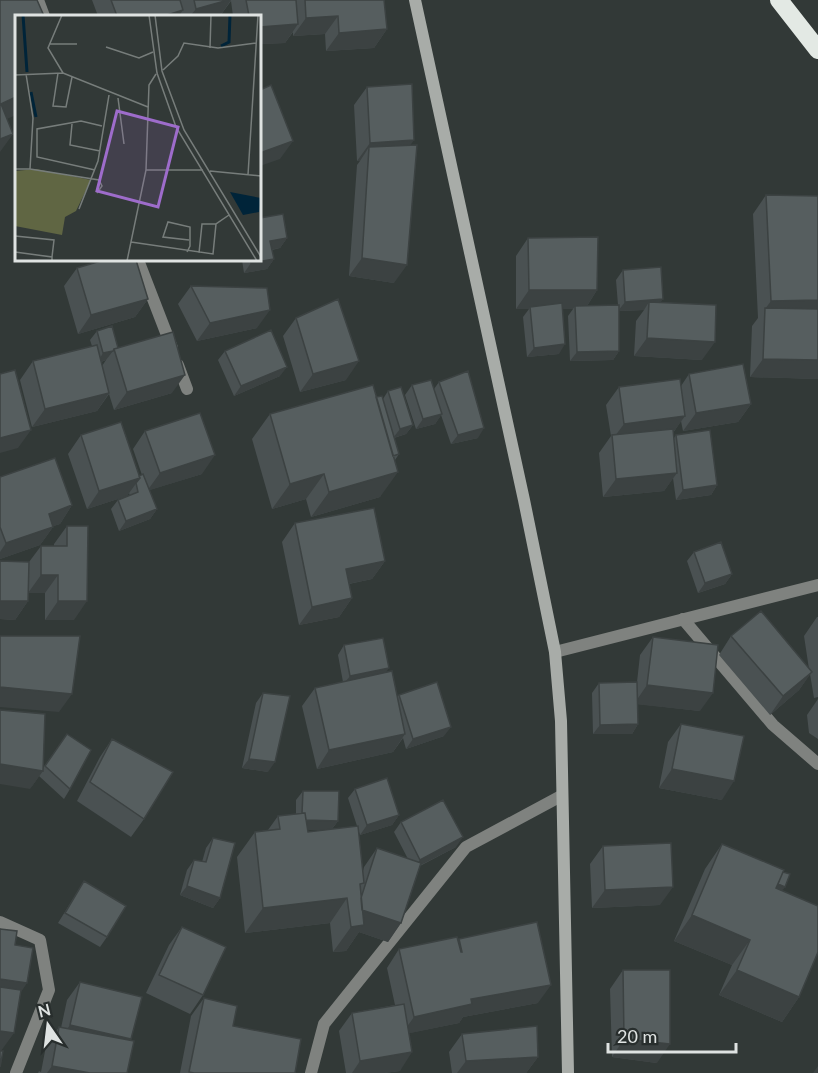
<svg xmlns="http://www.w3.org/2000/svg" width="818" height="1073" font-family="Lato,sans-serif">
	<rect width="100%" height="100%" fill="#323937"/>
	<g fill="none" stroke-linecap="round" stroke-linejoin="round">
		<path stroke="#7f827f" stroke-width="12" d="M683,619l90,106 45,39
			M311,1073l13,-49 142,-177 95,-51"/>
		<path stroke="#7f827f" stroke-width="12" d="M38,0l6,16
			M138,260l34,88
			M178,365l9,24
			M555,652l263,-67
			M0,922l40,18 9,50 -33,83"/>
		<path stroke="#a8aca8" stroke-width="12" d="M415,0l109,500 31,152 6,69 7,352"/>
		<path stroke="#e3e9e4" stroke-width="18" d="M779,0l39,50"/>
	</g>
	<path fill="#4a5152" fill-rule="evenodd" d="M92,0h292l3,29 -13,19 -48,3 -1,-17 -32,2v-4l-8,11 -25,1v-28h-27l-2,-15 -11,15h-40v-1l-1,1h-81z
		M367,87l43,59 -16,137 -45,-7 8,-111 3,-4h-3l-3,-56z
		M766,195l52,1v183l-68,-2 2,-51 6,-8 -5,-104z
		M16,218v11l-2,-7z
		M260,218l27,20 -7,10 -8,2 2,9 -7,10 -23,4 -2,-13h18z
		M528,238l69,52 -10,16 31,-1 -2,-25 7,-10 37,33 42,57 -68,-4 2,-35 8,-11 -25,1v40l-6,9 -43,1 -2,-45 5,-7h-11l-3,45 -32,3 -4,-40 6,-8h-13v-53z
		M77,268l71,31 -13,18 -57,17 -14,-48z
		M191,286l66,42 -60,13 -19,-37z
		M296,318l50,62 -46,12 -17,-56z
		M97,331l75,62 -58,17 -5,-16 -12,17 -65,16 -12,-47 13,-19 59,-15 -2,-6zM106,360l-4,6 -1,-4z
		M225,351l55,25 -46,20 -16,-36z
		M689,374l62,30 -13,18 -55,9 -2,-10 -8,12 1,5 2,-3 41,50 -6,10 -35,5 -3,-22 -9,13 -61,6 -4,-44 12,-17 -5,-31 13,-18 62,-1z
		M439,382l39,56 -27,6 -10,-29 -6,9 -19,5 -11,-34 7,-10 22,4z
		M388,391l25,34 -7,9 -12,4 5,16 -4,6 -15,37 -69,20 -5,-18 -34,10 -20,-70 18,-25 106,-17 7,2z
		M145,431l57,43 -53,16 8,19 -7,10 -31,12 -8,-22 7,-9 12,-4 -1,-3 -2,3 -40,13 -19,-55 13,-19 58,41 3,-1 -9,-26z
		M0,477l72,28 -12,19 -7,2v1l-13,18 -40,14z
		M295,523l90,38 -13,18 -23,5 3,14 -13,19 -40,8 -17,-83z
		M67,526l7,94h-29v-27h-17v8l-13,19 -15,-1v-58l29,1 12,-16h13v-2z
		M694,552l38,22 -7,10 -27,9 -11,-32z
		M817,617h1v80l-4,1 -4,-24 -11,16 -29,25 -51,-60 12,-19 78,33 -5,-33z
		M653,637l47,74 -62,-7v20l-6,10h-39l-1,-41 7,-10 38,-1 3,-27z
		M344,645l42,28 11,24 2,-2 45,41 -38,13 -3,-11 -10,14 -76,17 -15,-63 13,-18 28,-6 -5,-27z
		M263,693l5,79 -26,-4 14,-65z
		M818,699v40l-9,-6 -2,-18z
		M681,724l41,76 -63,-12 9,-46z
		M67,734l3,55 -6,10 -25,-23 -9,13 13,-21z
		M112,739l32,80 -13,18 -54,-36 23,-44z
		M355,789l44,26 -7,10 -32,10 -2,-6 5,42 1,-4 13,-19 31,11 -14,-27 7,-10 55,25 -36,19 -19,57 -13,19 -29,-10 -13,19 -13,1 -3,-29 -85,10 -8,-76 18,-25 13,-2 10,-14 18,-2v-14l7,-9 35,30 -6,8 25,-3 -9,-28zM307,830h18l-17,2z
		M213,838l7,60 -7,10 -33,-13 7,-25 7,-10 8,2 4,-14z
		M722,844l61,28 -1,19 17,106 -17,25 -63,-27 13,-30 -58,-24 31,-72z
		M603,846l57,59 -68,3 -2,-44z
		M84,881l23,56 -7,10 -42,-24z
		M182,927l21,68 -13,19 -44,-21 23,-48z
		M459,939l79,64 -75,14 -4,6 -50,10 -9,38 -16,2h-38l-7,-42 13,-18 43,-8 -8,-37 12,-19 59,-9z
		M623,970l34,93 -45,-6 -2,-68z
		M80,982l50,58 -3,33h-89l1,-2 2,1 5,-26 13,-19 2,1 6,-28z
		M204,998l29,28 62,47h-115l11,-57z
		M462,1034l76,23 -12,16h-74l-3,-21z"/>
	<path fill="#3c4242" d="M228,0h3l-11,16h-30l6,-7z
		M183,10l-4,6h-15z
		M338,16l-13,18 -32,2 13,-18z
		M298,24l-13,19 -25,1v-17z
		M387,29l-13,19 -48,3 13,-18z
		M16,97v18l-16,7 1,-18z
		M13,134l-13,18v-13z
		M414,140l-13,19 -32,-12 -9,14h-3l13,-18z
		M293,141l-13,18 -20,7v-13z
		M287,238l-7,10 -17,3 7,-10z
		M362,258l45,7 -13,18 -45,-7z
		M274,259l-7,10 -23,4 7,-10z
		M529,290h68l-12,19 -10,-3 -2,3h-43v-2l-1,2h-13z
		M148,299l-13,18 -57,17 13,-19z
		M663,299l-7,10 -7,-7 -5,8 -26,1 7,-9z
		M818,300v18l-53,-9 6,-8z
		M270,310l-13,18 -60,13 13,-18z
		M647,338l68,4 -13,18 -68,-4z
		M565,344l-6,10 -32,3 7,-9z
		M113,351l-7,9 -9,3 6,-10z
		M619,351l-6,9 -43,1 7,-9z
		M763,359l55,1v19l-68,-2z
		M359,361l-13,19 -46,12 13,-18z
		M287,367l-7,9 -46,20 7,-10z
		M185,375l-13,18 -58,17 13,-18z
		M109,393l-12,18 -65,16 13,-18z
		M751,404l-13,18 -55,9 13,-18z
		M442,414l-7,10 -19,5 7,-10z
		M685,416l-13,18 -60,6 12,-16z
		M413,425l-7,9 -13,4 7,-9z
		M484,428l-6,10 -27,6 7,-9z
		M31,430l-13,18 -18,5v-15z
		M215,455l-13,19 -55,17 13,-18z
		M398,472l-18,25 -69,20 18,-25z
		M677,473l-13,18 -61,6 13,-18z
		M324,474l-18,25 -34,10 18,-25z
		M140,478l-13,18 -40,13 12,-18z
		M717,485l-6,10 -35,5 7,-10z
		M72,505l-12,19 -24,8 13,-18z
		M157,509l-7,10 -31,12 7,-10z
		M53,527l-13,18 -40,14v-7l6,-9z
		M385,561l-13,18 -39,8 13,-18z
		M732,574l-7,10 -27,9 7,-10z
		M41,575h17l-13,18h-17z
		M352,598l-13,19 -40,8 13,-18z
		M0,601h28l-13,19 -15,-1z
		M58,601h29l-13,19h-29z
		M389,668l-7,10 -39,7 7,-9z
		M812,672l-13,18 -29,25 13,-19z
		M647,685l66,8 -13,18 -66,-7z
		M0,687l72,7 -13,18 -59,-5z
		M638,724l-6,10h-39l7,-9z
		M451,727l-7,9 -38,13 7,-10z
		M405,734l-12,18 -76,17 12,-19z
		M249,759l26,3 -7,10 -26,-4z
		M0,764l43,7 -13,18 -30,-5z
		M672,769l62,12 -12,19 -63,-12z
		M399,815l-7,10 -32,10 7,-10z
		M302,820l36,1 -7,9h-36z
		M463,837l-7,10 -43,22 7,-9z
		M752,873l33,14 -7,9z
		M187,886l33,12 -7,10 -33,-13z
		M673,887l-13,18 -68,3 13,-18z
		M347,898l-17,25 -85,10 18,-25z
		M357,908l44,15 -13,19 -29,-10 -13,19 -13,1 18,-25z
		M692,915l58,25 -18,25 -58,-24z
		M737,970l62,27 -17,25 -63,-27z
		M0,979l27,4 -12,18 -15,-2z
		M551,985l-13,18 -75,14 -4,6 -58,12 13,-18 57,-18z
		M70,1025l61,14 -13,18 -61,-14z
		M0,1031l14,2 -13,18h-1z
		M624,1039l46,5 -13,19 -45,-6z
		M412,1052l-12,19 -16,2h-32l8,-12z
		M538,1057l-12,16h-69l9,-12z
		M52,1066l38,7h-43z
		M818,1066v7h-5z"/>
	<path fill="#565e5f" stroke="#3c4242" stroke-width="1.5" d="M0,0h37l7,16h-28v81l-15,7 12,30 -13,5z
		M111,0h69l3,10 -19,6h-47z
		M194,0h34l-32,9z
		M246,0h50l2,24 -38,3v-11h-11z
		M305,0h79l3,29 -48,4 -1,-17 -32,2z
		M412,84l2,56 -44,3 -3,-56z
		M271,85l22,56 -33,12v-63z
		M417,145l-10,120 -45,-7 7,-111z
		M766,195l52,1v104l-47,1z
		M283,214l4,24 -17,3 4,18 -23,4 -1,-3h10v-42z
		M598,237l-1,53h-68l-1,-52z
		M104,260h32l12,39 -57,16 -14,-47z
		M661,267l2,32 -38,3 -2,-32z
		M191,286l76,2 3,22 -60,13z
		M338,299l21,62 -46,13 -17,-56z
		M649,302l67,3 -1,37 -68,-4z
		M562,303l3,41 -31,4 -4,-41z
		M619,305v46l-42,1 -2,-46z
		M765,308l53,1v51l-55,-1z
		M112,326l6,22 -4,1 -1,2 -10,2 -6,-22z
		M271,330l16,37 -46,19 -16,-35z
		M173,332l12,43 -58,17 -13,-43z
		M97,345l12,48 -64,16 -12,-48z
		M743,364l8,40 -55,9 -7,-39z
		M15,370l16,60 -31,8v-64z
		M468,371l16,57 -26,7 -19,-53z
		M680,379l5,37 -61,8 -5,-37z
		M431,380l11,34 -19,5 -11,-34z
		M373,385l25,87 -69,20 -5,-18 -34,10 -20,-70z
		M401,387l12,38 -13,4 -12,-38z
		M382,396l17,58 -6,2 -17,-59z
		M200,413l15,42 -55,18 -15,-42z
		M121,422l19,56 -41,13 -18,-56z
		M673,429l4,44 -61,6 -4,-44z
		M710,430l7,55 -34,5 -7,-55z
		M55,458l17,47 -23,9 4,13 -47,16 -6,-16v-50z
		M143,474l14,35 -31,12 -8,-21 20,-8 -2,-9 4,-5 -1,-2z
		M374,508l11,53 -39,8 6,29 -40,9 -17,-84z
		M67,526h21l-1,75h-29v-26h-17v-29h26z
		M721,542l11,32 -27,9 -11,-31z
		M0,561l29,1 -1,39h-28z
		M761,611l51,61 -29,24 -52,-60z
		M0,636h80l-8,58 -72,-7z
		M653,637l65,8 -5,48 -66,-8z
		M383,638l6,30 -39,8 -6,-31z
		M392,671l13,63 -76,16 -14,-62z
		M437,682l14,45 -38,12 -14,-44z
		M637,682l1,42 -38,1 -1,-42z
		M263,693l27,3 -15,66 -26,-3z
		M0,710l45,4 -2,57 -43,-7z
		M681,724l63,12 -10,45 -62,-12z
		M67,734l24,16 -21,39 -25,-23z
		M112,739l61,33 -29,47 -54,-37z
		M387,778l12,37 -32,10 -12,-36z
		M303,791h36l-1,30 -32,-1 -1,-7h-3z
		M443,800l20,37 -43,23 -19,-38z
		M305,813l3,19 50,-6 6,57 -4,1 4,41 -13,2 -4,-29 -84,10 -8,-76 25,-3 -2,-13z
		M213,838l22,5 -15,55 -33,-12 7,-26 12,2z
		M671,843l2,44 -68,3 -2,-44z
		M722,844l62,26 -8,18 42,18v46l-19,45 -62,-27 13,-30 -58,-25z
		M377,848l44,15 -20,60 -39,-13 -1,-12z
		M783,872l7,2 -5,13 -7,-3z
		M84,881l42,25 -19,31 -42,-24z
		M537,922l14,63 -80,14 1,5 -58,13 -15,-68 58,-12 4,15h1l-3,-13z
		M182,927l44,20 -23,48 -44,-20z
		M0,929l17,2 -2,14 18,3 -6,35 -27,-4z
		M623,970h47v74l-46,-5z
		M80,982l62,15 -11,42 -61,-14z
		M0,987l21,3 -7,43 -14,-2z
		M204,998l33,8 -4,20 68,13 -6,34h-101l-5,-1z
		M404,1004l8,48 -52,9 -8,-48z
		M537,1026l1,31 -72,4 -4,-27z
		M59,1027l75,14 -7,32h-37l-38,-7z
		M0,1051h3l-3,16z"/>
	<g transform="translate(15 15)">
		<rect width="246" height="246" fill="#323937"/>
		<path d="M21,154l55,11 -15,31 -11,6 -3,18 -47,-9v-55z" fill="#606643"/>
		<path d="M215,177l31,6 -2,14 -16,3z" fill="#002439"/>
		<path fill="none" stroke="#002439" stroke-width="3" d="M8,0l4,57M206,31l8,-4 1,-27M16,77l5,25"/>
		<path fill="none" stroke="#777d7b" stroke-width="1.5" d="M47,0l-14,33 15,25M134,0l8,58 19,54 81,134M140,0l7,56 22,59 77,127M34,29h28M91,32l33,11 14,-6M195,33l1,-33M148,55l15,-14 6,-13 34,5 38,-5M43,58l-5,33 13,1 6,-30M0,60l48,-2 85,34M103,83l6,46M57,109l-2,21 30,6M0,154h15l3,-51 -7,-44M15,154l69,11 3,6 -5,7M80,155l-58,-13v-28l44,-8 21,5M131,155h57M195,156l51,5M233,160l10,-160M64,194l19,-48 11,-66M0,221l39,4 -2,17M116,227l82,12 3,-30 13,-9M0,237l37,5v4M172,237l3,-6v-19l-22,-5 -5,15 26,3M184,238l3,-29h14M112,246l19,-91 3,-85 7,-11"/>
		<path fill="#9e6ccb" fill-opacity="0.15" stroke="#9e6ccb" stroke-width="3" d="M102,96l61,16 -20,80 -61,-16z"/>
		<rect width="246" height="246" fill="none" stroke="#dfe3e2" stroke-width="3"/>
	</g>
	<g transform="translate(48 1025) rotate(346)" stroke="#282e2d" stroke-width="4.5" paint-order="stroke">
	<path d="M0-4.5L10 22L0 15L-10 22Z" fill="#dfe3e2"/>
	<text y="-9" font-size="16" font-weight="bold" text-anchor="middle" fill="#dfe3e2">N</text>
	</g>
	<path d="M608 1043v9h128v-9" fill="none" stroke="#dfe3e2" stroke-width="3"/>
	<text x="617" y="1043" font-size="18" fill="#dfe3e2" stroke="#282e2d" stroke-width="4.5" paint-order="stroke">20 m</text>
</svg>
